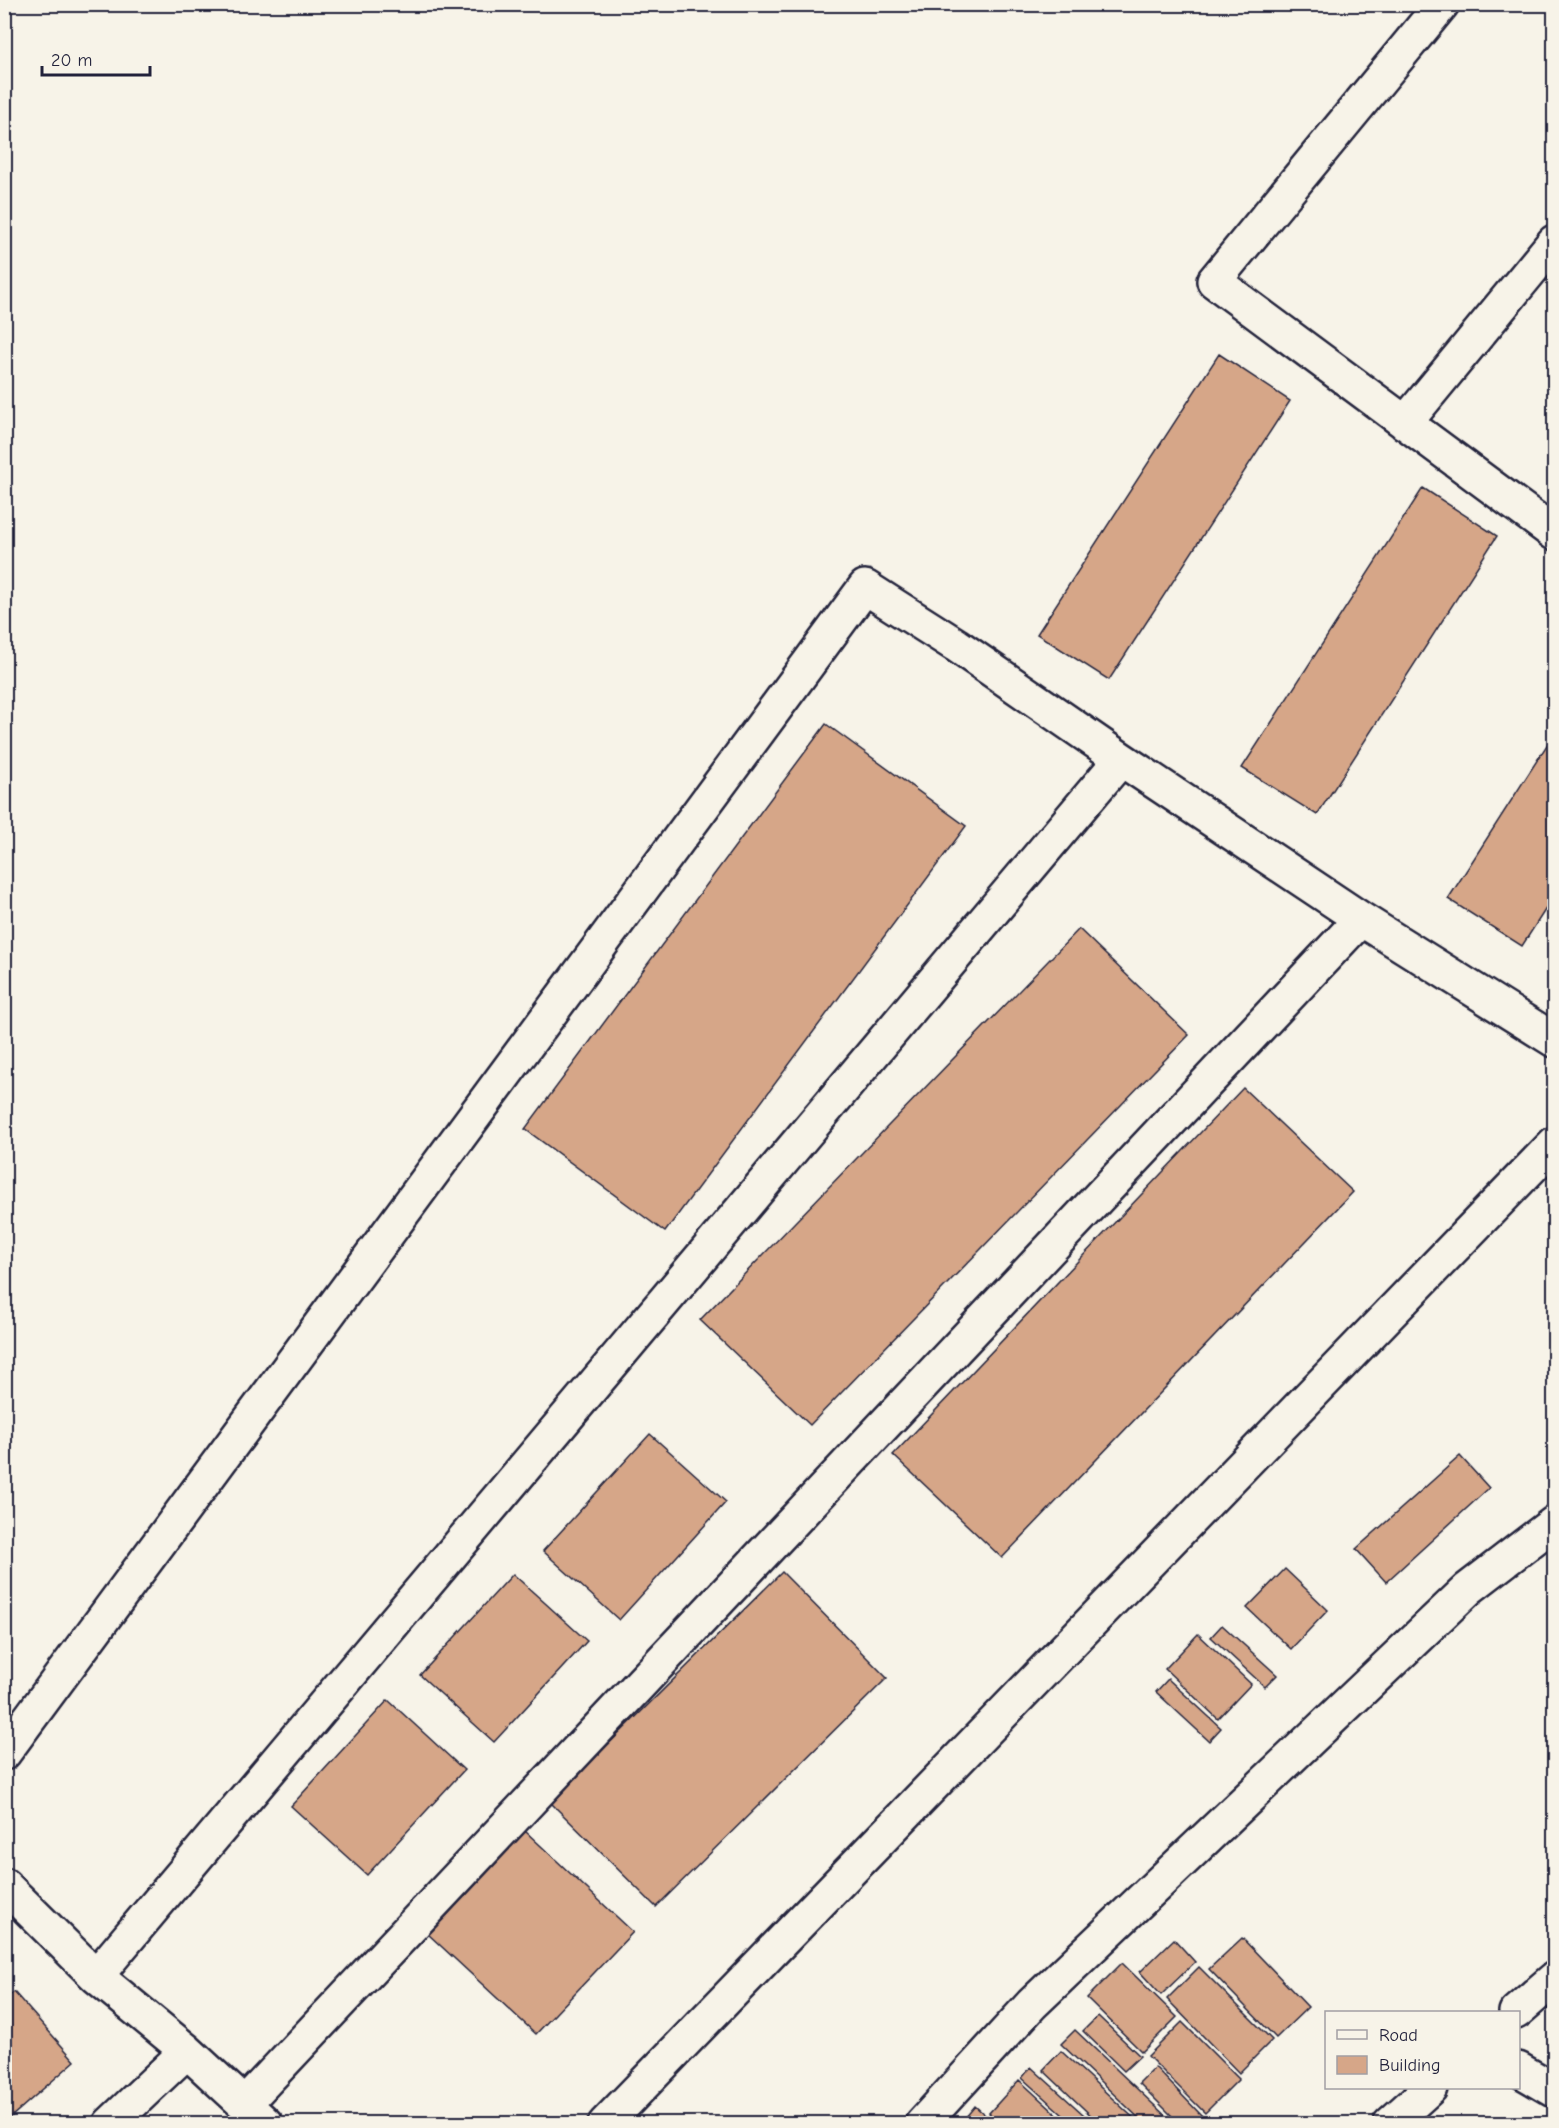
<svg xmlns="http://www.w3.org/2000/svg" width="1559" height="2128" font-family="'Comic Neue',sans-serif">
	<rect width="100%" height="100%" fill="#f7f3e8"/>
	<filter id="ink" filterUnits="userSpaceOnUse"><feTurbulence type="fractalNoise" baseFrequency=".0167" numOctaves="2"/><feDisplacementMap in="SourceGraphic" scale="12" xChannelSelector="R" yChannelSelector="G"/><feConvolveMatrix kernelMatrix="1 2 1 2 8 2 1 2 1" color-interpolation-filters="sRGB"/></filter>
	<g filter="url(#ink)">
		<path fill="#d6a688" stroke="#22223b" stroke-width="1.5" d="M1219,354l71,47 -181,279 -72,-46z
			M1423,488l74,48 -180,279 -75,-47z
			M826,724l140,102 -301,406 -140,-103z
			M1554,734v162l-32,50 -74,-47z
			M1079,929l110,106 -379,390 -110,-105z
			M1243,1088l110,104 -351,366 -109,-103z
			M650,1434l76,68 -107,118 -76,-69z
			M1460,1456l29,32 -103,94 -30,-33z
			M1285,1569l43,41 -37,39 -44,-41z
			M782,1572l105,106 -231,229 -106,-105z
			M513,1574l74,67 -93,101 -74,-67z
			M1222,1625l55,50 -12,12 -54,-50z
			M1198,1634l53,50 -33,35 -53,-50z
			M1168,1679l53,49 -12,13 -53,-49z
			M388,1700l76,70 -97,105 -76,-69z
			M525,1831l108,101 -97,102 -108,-100z
			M1242,1938l66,69 -32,31 -67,-69z
			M1174,1939l21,23 -34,33 -21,-23z
			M1122,1963l55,54 -35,35 -55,-54z
			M1199,1967l73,73 -33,33 -72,-74z
			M14,1992l61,69 -71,62v-123z
			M1098,2016l42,40 -16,15 -41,-40z
			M1182,2022l57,57 -34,34 -57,-57z
			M1075,2030l99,94h-29l-84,-80z
			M1061,2051l79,73h-40l-57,-54z
			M1031,2067l63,57h-21l-51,-46z
			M1155,2067l48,50 -7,7h-16l-41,-41z
			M1019,2080l48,44h-66l-12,-11z
			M975,2106l20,18h-35z"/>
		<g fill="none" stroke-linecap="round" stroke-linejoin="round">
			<g stroke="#22223b" stroke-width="38">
				<path id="minor" d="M1442,4l-228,277 340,252
					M1405,423l149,-181
					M4,1753l861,-1166 91,58 165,114 240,160 193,121
					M4,1885l92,91 91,75 79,73
					M96,1976l1025,-1217
					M1516,2012l38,-33
					M1518,2069l36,21
					M245,2103l1116,-1184
					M110,2124l77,-73
					M605,2124l949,-980
					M922,2124l110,-120 436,-415 86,-66
					M1390,2124l40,-36"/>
			</g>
			<use href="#minor" stroke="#f7f3e8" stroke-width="33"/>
		</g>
	</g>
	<rect width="1559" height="2128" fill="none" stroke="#f7f3e8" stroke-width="24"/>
	<rect x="12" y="12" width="1535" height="2104" fill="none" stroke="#22223b" stroke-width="2" filter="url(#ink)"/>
	<rect x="1325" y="2011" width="195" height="78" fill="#f7f3e8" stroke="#a29fa3" stroke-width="1.5"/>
	<rect x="1337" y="2030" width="30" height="9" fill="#f7f3e8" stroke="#a29fa3" stroke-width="1.5"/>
	<text x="1379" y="2041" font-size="18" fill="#22223b">Road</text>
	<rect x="1337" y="2056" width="30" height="18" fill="#d6a688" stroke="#a29fa3" stroke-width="1.5"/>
	<text x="1379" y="2071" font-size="18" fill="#22223b">Building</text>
	<path d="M42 66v9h108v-9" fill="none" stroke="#22223b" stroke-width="3"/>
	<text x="51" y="66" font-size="18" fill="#22223b" stroke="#f7f3e8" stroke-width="4.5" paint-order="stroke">20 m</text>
</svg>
